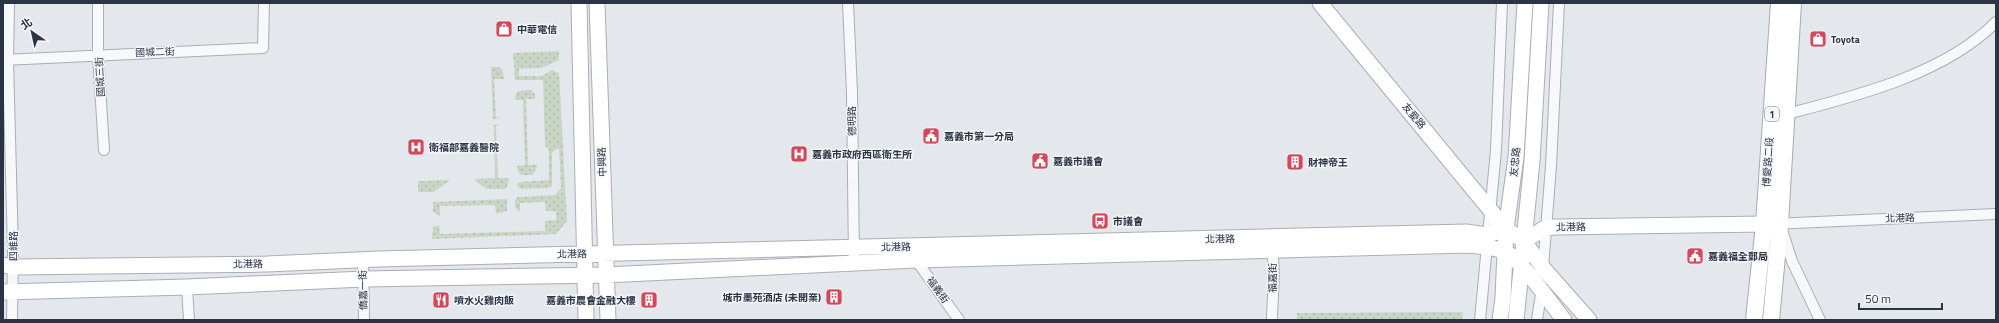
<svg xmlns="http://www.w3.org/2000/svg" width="1999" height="323" font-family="'Titillium Web','Noto Sans TC',sans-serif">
	<defs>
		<pattern id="green-dots" width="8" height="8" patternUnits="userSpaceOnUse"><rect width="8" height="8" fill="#c9d6c5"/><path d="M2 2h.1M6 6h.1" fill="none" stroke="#adb8ab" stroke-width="1.8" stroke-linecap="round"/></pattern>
	</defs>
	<rect width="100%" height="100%" fill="#e4e7ec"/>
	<path fill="url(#green-dots)" d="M559,51v9l-18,8 -22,1v7h23l10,-6 7,3 8,148 -11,13 -124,5 1,-12 6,-2 1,9 105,-3v-10l11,-1v-9h-10l-1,-9 -25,1v9l-5,-5v-7l3,-3 37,-2 6,-7 -2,-40 -7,4v34l-4,2 -27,1 -3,-2 -1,-3 3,-2 29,-2v-30l-4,-5 -2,-65h-28l-2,-27z
		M491,67h9l3,5 1,7h-10l2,38 3,1 -6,1z
		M531,90l4,4v5h-9l2,66h9l-1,6 -4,4h-10l-4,-3 -1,-6 8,-1 -2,-65h-8l1,-6 3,-3z
		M499,124l-3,2 2,52h11l-1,7 -3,4h-19l-12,-10 21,-1 -1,-53z
		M450,180l-16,12h-16v-11z
		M507,199v12l-11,3 -1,-9 -55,1v10l-7,-4v-10z
		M1463,312l-1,8h-165v-7z"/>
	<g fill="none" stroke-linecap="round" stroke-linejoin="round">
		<g stroke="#a9aeb7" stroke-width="12">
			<path id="street" d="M9,3l-1,57 5,191 -1,69
				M98,3v51l6,96
				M848,3l4,89 2,170
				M3,60l260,-12 1,-45
				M1787,114c69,-18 158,-40 209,-92
				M1774,224l222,-10
				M1782,230l10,31 28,59
				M1270,245c7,18 2,55 2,75
				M363,260l1,60
				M916,260l43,60
				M1543,268l8,-102 8,-163
				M187,287l2,33
				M1480,320l16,-170 6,-147
				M1537,320l5,-32"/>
		</g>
		<g stroke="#a9aeb7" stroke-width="17">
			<path id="secondary" d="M579,3l7,317
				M597,3l11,317
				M1320,3l186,226 18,12 19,27 46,52
				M1524,241l21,-13 10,-1 209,-3
				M3,265l10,2 254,-3 112,-5 1087,-27 21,3 19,-6
				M3,292l184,-5 177,-8 242,-4 310,-15 551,-15c13,1 25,2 37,6 15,6 48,54 60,69
				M1500,320l3,-22 3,-69 10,-72 9,-154
				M1516,320l16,-159 9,-158"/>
		</g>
		<g stroke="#a3abb8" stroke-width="18">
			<path id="primary" d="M1754,320l10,-96 15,-221
				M1771,320l9,-96 13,-221"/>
		</g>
		<use href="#street" stroke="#f7f8fa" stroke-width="10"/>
		<use href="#secondary" stroke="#fff" stroke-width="15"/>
		<use href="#primary" stroke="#fff" stroke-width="16"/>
	</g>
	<defs>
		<g id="shop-square" transform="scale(0.9)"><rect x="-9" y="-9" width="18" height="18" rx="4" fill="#d1495b" stroke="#f4f6f9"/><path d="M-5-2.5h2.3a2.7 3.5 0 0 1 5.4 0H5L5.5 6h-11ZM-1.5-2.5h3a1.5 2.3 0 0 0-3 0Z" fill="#fff"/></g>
		<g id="civic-square" transform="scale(0.9)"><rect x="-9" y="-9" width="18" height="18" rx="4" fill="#d1495b" stroke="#f4f6f9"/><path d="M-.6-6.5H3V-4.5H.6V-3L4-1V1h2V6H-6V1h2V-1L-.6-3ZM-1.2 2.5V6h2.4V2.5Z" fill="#fff"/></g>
		<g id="hospital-square" transform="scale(0.9)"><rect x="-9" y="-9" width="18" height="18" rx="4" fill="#d1495b" stroke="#f4f6f9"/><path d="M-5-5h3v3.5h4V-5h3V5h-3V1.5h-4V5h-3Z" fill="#fff"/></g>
		<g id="building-square" transform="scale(0.9)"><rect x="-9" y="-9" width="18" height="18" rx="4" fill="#d1495b" stroke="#f4f6f9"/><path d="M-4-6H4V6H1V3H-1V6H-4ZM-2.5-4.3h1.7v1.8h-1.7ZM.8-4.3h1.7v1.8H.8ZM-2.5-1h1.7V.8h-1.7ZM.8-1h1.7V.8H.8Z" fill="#fff"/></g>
		<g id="bus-square" transform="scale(0.9)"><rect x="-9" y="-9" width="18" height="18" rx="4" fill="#d1495b" stroke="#f4f6f9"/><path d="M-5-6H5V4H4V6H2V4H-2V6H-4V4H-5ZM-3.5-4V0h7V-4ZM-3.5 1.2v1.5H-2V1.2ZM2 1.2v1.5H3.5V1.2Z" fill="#fff"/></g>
		<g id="restaurant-square" transform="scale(0.9)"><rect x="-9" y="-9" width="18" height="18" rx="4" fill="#d1495b" stroke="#f4f6f9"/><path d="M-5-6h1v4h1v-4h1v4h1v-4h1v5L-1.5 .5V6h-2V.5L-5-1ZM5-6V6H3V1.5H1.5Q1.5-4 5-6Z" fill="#fff"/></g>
	</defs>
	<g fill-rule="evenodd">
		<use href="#shop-square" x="504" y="29"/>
		<use href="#shop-square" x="1818" y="39"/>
		<use href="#civic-square" x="931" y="136"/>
		<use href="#hospital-square" x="416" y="147"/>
		<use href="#hospital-square" x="799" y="154"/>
		<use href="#civic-square" x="1040" y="161"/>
		<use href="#building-square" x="1295" y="162"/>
		<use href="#bus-square" x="1100" y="221"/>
		<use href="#civic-square" x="1695" y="256"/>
		<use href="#building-square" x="834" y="297"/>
		<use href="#restaurant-square" x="441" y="300"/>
		<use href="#building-square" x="649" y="300"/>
	</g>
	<g text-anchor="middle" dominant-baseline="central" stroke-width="3" stroke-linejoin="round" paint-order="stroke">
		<rect fill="#f4f6f9" stroke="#676e7b" stroke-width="1" x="1765" y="107" width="14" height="14" rx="3"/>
		<g font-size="9" font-weight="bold" fill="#2b3445">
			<text x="1772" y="114">1</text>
		</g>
		<g font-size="10" font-weight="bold" fill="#2b3445" stroke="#f4f6f9" text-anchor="start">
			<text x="517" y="29">中華電信</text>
			<text x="1831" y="39">Toyota</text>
			<text x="944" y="136">嘉義市第一分局</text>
			<text x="429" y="147">衛福部嘉義醫院</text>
			<text x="812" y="154">嘉義市政府西區衛生所</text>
			<text x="1053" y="161">嘉義市議會</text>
			<text x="1308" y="162">財神帝王</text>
			<text x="1113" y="221">市議會</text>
			<text x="1708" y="256">嘉義福全郵局</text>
			<text x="821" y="297" text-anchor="end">城市墨苑酒店 (未開業)</text>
			<text x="454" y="300">噴水火雞肉飯</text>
			<text x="636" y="300" text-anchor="end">嘉義市農會金融大樓</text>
		</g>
		<g font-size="10" fill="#2b3445" stroke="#f4f6f9">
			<text transform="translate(155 52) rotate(-2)">國城二街</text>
			<text transform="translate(100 77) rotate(-93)">國城三街</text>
			<text transform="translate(1414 116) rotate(50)">友愛路</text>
			<text transform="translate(852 121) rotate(-91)">德明路</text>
			<text transform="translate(602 162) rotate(-92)">中興路</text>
			<text transform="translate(1515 162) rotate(-84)">友忠路</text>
			<text transform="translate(1768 162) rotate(-86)">博愛路二段</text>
			<text transform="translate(1900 218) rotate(-2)">北港路</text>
			<text transform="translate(1571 227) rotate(-1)">北港路</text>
			<text transform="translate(1220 239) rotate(-1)">北港路</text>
			<text transform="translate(13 246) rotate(-90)">四維路</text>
			<text transform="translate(896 247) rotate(-1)">北港路</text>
			<text transform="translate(572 254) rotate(-1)">北港路</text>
			<text transform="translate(248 264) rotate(-1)">北港路</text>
			<text transform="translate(1272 278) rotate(-90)">福嘉街</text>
			<text transform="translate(363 290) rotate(-91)">僑嘉一街</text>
			<text transform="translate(938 290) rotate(54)">福義街</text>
		</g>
	</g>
	<rect width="1999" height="323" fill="none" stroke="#2b3445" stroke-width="8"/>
	<g transform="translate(32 32) rotate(326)" stroke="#f4f6f9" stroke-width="3" paint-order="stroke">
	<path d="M0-3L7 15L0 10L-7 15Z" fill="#2b3445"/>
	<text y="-6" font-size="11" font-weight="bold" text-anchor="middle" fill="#2b3445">北</text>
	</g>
	<path d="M1859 303v6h83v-6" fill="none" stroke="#2b3445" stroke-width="2"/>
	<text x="1865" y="303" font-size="12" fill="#2b3445" stroke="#f4f6f9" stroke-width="3" paint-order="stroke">50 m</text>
</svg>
